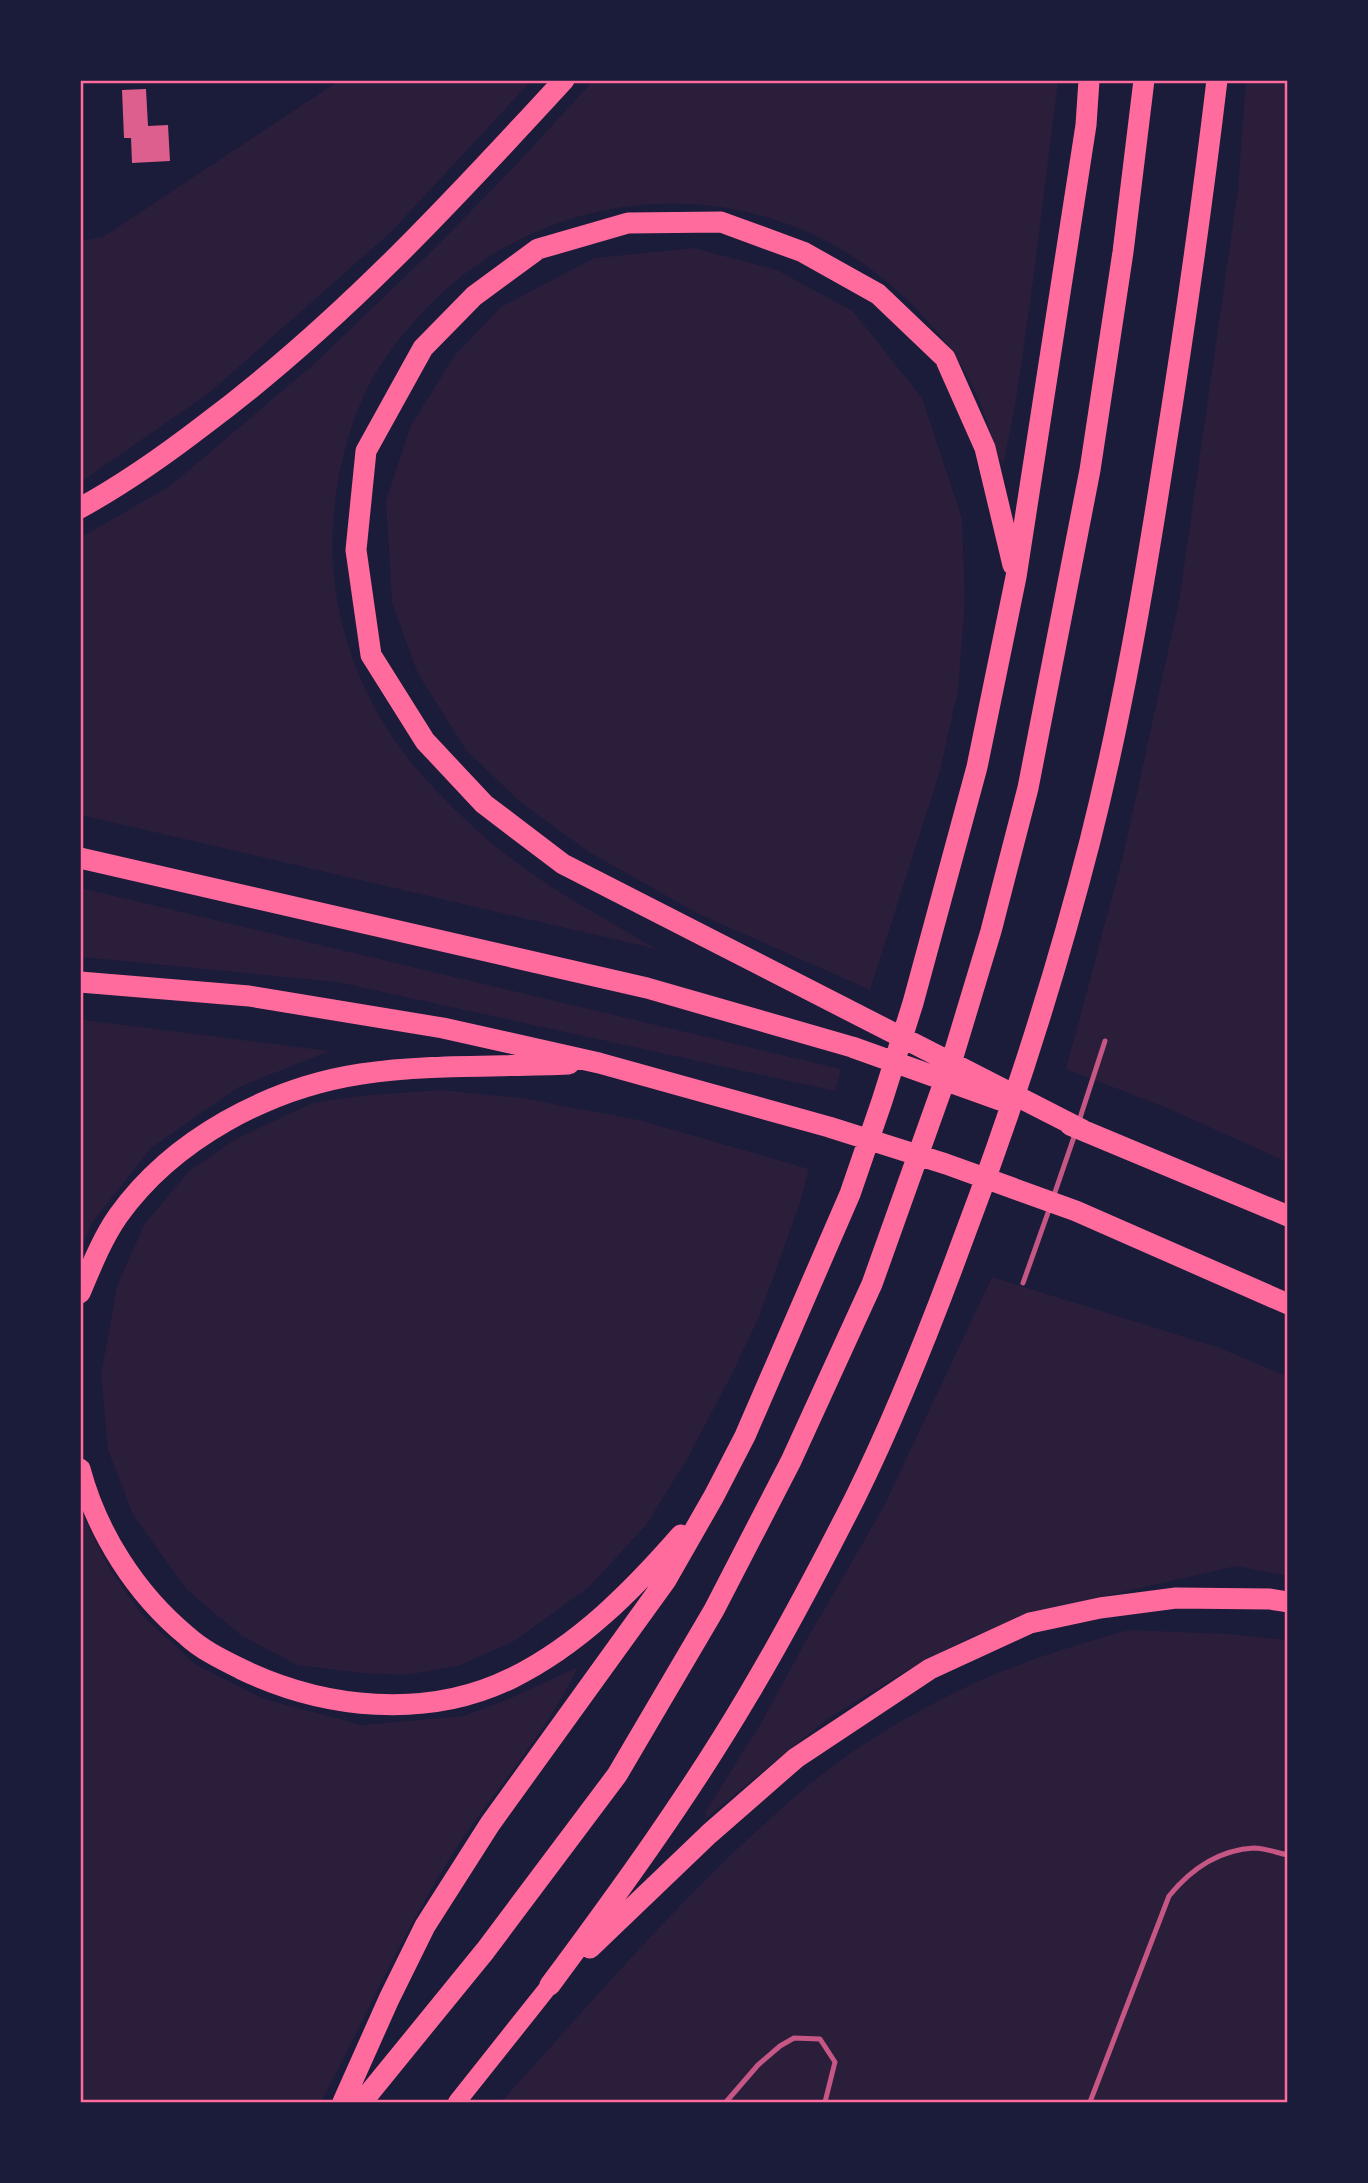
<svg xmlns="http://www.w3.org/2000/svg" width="1368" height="2183" font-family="'DejaVu Sans',sans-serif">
	<rect width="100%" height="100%" fill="#1b1b3a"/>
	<path fill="#2a1e3b" d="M340,80l191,1 -140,151 -182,161 -128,89v-241l22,-4z
		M593,81h465l-25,200 -16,114 -13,67 -5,-2c-7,-24 -15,-50 -26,-73 -22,-46 -64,-90 -105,-120 -140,-101 -331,-79 -447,47 -24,26 -46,55 -60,88 -17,41 -26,84 -28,127 -5,90 30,180 90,247 32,36 69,70 108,97 40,28 84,51 125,76l-575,-134 -1,-277 90,-52 144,-122 125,-120 71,-73z
		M1246,81h41v1081l-120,-54 -101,-39 57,-213 56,-255 59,-412z
		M694,248l83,22 76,41 69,87 40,120 3,84 -7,89 -18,80 -70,219 -171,-76 -110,-62 -69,-50 -54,-52 -48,-76 -26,-71 -6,-102 25,-76 44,-70 46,-48 93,-49z
		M81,888l760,181 -6,22 -498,-109 -256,-25z
		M81,1020h3l246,31 -91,36 -88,61 -59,75 -11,27z
		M441,1090l80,8 118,22 170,49 -9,34 -41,114 -27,57 -46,87 -40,64 -57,62 -73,53 -55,25 -54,10 -45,-2 -65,-8 -55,-29 -55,-46 -54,-75 -25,-65 -7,-75 16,-89 27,-61 44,-53 46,-32 78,-37 57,-8z
		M992,1277l225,70 70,29v200l-51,-10 -199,46 -70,27 -63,33 -78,48 -121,99 1,-8 55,-88 46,-84 75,-129z
		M80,1509l28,57 34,49 53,49 69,35 98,26 102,-9 47,-18 67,-31c-32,68 -88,127 -128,191 -49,78 -86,163 -129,244h-240z
		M1129,1630l101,4 57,6v462h-786c101,-111 198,-227 314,-322 38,-31 82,-58 125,-80 60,-32 124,-52 189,-70z"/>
	<path fill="#dd5f8e" d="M146,89l2,37 20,-1 2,36 -38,2 -1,-25h-7l-2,-48z"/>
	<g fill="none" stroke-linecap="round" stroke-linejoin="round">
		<path stroke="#c65784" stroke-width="5" d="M1079,1121l26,-80
			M1053,1198l22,-64
			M1023,1283l27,-76
			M726,2102l32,-37 22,-19 14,-8 26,1 15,23 -10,40
			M1090,2102l79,-206c22,-27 49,-46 85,-48 11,0 23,5 34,7"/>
		<path stroke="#ff6b9d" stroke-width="18" d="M457,2102l93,-117"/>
		<path stroke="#ff6b9d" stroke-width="21" d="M80,508c44,-24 85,-53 124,-83 134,-100 247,-222 360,-345
			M1013,565l-28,-117 -40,-90 -67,-64 -75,-42 -82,-30 -93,1 -90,26 -64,47 -51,52 -57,103 -10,99 15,105 54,86 59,63 79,60 520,266
			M80,858l567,130 205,59 151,54
			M80,982l169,14 194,32 156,35 230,64 117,37 130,47 212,93
			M1070,1125l218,91
			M80,1293c11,-26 22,-54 38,-77 55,-77 151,-128 243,-142 67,-10 140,-7 208,-10
			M80,1469c17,64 56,125 107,167 15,14 36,24 54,33 83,40 186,51 271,9 67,-33 121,-88 169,-143
			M590,1948l119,-114 87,-76 134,-89 100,-46 70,-15 76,-10 94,1 18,3
			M550,1985c69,-93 138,-188 197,-288 39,-65 74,-132 108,-199 41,-83 75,-169 107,-256 50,-131 93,-265 128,-401 32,-127 54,-255 74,-384 20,-125 38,-251 53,-377
			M343,2102l46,-103 36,-73 65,-102 176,-244 48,-84 31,-60 105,-242 32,-93 31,-98 64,-236 39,-190 70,-452 3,-45
			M362,2102l123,-151 132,-176 97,-165 77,-149 81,-177 80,-224 39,-129 37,-143 62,-318 33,-218 21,-172"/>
	</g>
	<rect width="1368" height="2183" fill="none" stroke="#1b1b3a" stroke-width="164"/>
	<rect x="82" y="82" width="1204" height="2019" fill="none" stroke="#ff6b9d" stroke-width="2.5"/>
</svg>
